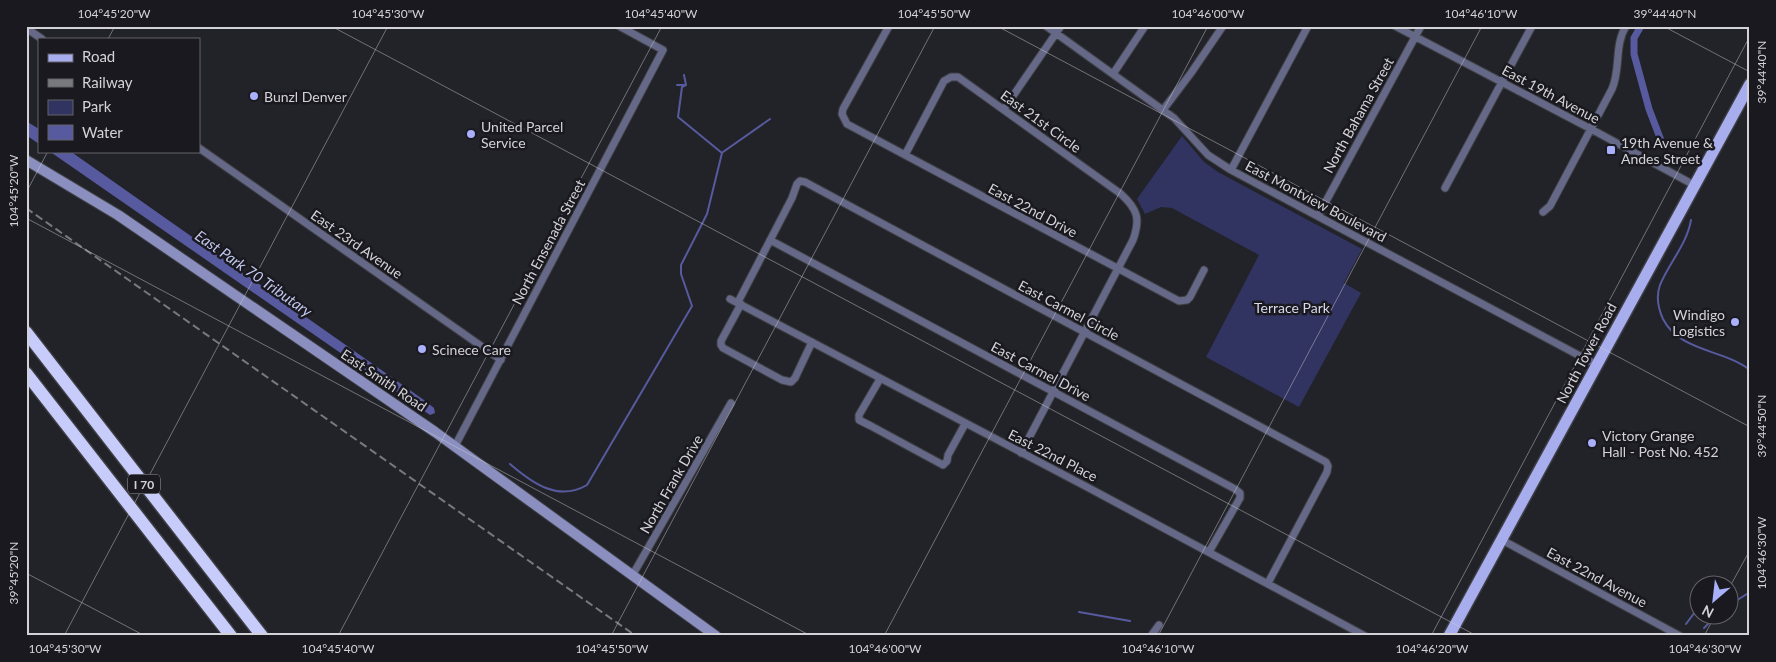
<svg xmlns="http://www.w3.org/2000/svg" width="1776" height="662" font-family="Lato,sans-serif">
	<rect width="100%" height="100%" fill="#222328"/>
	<path fill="#313361" d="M1182,136l22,26 14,10 144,77 -18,34 17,10 -62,114 -93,-50 53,-102 -87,-47 -11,-1 -16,7 -8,-15z"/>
	<path fill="#575a9e" d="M26,121l13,8v15l-13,-9z
		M49,151h21l354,249 10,8 1,5 -5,2z"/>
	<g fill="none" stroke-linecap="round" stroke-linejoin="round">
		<path stroke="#575a9e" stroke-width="2" d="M677,85h7
			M723,152l47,-33
			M1691,220c-4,24 -22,43 -31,65 -4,11 -2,23 3,34 17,33 60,30 87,51
			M510,464c22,19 48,38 77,21l105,-179 -11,-32v-9l26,-51 15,-61 -44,-36 4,-30 4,-2 -2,-10
			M1728,606l22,-14
			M1079,612l51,9
			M1686,624l12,-16
			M1704,628l14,-14"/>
		<path stroke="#575a9e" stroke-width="7" d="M1641,26l-7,12v16l15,55 13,34"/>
		<g stroke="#3e3f44" stroke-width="9">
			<path id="street" d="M889,26l-46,83 -1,5 5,10 332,177 8,-1 3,-3 14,-27
				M1046,26l128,92 34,37 23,15 366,195
				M1395,26l196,103 103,56
				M26,28l16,11
				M1113,74l32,-48
				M1004,109l57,-83
				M1163,110l28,-37 32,-47
				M199,148l302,212
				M905,155l39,-74 7,-4h7l163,117c16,15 20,24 12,46l-112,213
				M1231,170l77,-144
				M1445,188l87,-162
				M1543,212l7,-6 62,-117c9,-20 2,-44 14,-63
				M1318,216l103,-190
				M770,240l465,249 5,4v5l-31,54
				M730,299l357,188 278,149
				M738,302l54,-104 5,-14 3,-3 5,1 521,280 2,4 -1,6 -59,111
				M741,304l-20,37v4l2,3 59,32 9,2 4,-4 17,-36
				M880,379l-21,36v5l12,6 72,39 4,-4 1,-6 17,-31
				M455,446l208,-396 -44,-24
				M1502,540l178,96
				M632,576l99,-173
				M1151,636l8,-11"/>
		</g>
		<g stroke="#3e3f44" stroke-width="12">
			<path id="secondary" d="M26,160l92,55 317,217 281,204"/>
		</g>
		<g stroke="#3e3f44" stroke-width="14">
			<path id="primary" d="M1449,636l301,-552"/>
		</g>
		<g stroke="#3e3f44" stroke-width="15">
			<path id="highway" d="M26,332l236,304
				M26,373l205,263"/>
		</g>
		<use href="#street" stroke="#656887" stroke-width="7"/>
		<use href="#secondary" stroke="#8a8fc0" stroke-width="10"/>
		<use href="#primary" stroke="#a7aded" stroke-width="11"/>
		<use href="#highway" stroke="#c7ccfa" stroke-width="12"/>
		<path stroke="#78797d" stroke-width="2" stroke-dasharray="8 4" stroke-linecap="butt" d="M26,208l610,428"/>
	</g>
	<path fill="none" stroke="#d3d3d7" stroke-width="1" stroke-opacity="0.45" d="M331,26l1146,610M997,26l753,401M1663,26l87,46M108,39l7,-13M26,193l22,-42M26,218l785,418M26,573l119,63M1728,590l22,-40M64,636l324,-610M338,636l324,-610M611,636l324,-610M884,636l324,-610M1158,636l324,-610M1431,636l319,-600M1704,636l12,-22"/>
	<g fill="#a9b0fc" stroke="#19191f" stroke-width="2">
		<circle cx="254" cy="96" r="5"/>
		<circle cx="471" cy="134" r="5"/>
		<rect x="1606" y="145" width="10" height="10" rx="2.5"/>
		<circle cx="1735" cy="322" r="5"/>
		<circle cx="422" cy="349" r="5"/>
		<circle cx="1592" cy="443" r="5"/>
	</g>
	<g text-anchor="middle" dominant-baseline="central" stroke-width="5" stroke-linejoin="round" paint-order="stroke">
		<rect fill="#19191f" stroke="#9b9ba0" stroke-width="1" x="128" y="474.5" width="32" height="19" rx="4"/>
		<g font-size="12" font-weight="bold" fill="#d3d3d7">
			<text x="144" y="484">I 70</text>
		</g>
		<g font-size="14" fill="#d3d3d7" stroke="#19191f">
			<text transform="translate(1551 94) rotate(28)">East 19th Avenue</text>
			<text transform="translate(1358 115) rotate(-61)">North Bahama Street</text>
			<text transform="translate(1041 121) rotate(36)">East 21st Circle</text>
			<text transform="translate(1316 201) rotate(28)">East Montview Boulevard</text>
			<text transform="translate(1033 210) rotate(28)">East 22nd Drive</text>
			<text transform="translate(548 242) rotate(-62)">North Ensenada Street</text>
			<text transform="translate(357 244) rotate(35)">East 23rd Avenue</text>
			<text transform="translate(1069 310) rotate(28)">East Carmel Circle</text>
			<text transform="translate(1586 353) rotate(-62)">North Tower Road</text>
			<text transform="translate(1041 371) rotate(28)">East Carmel Drive</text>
			<text transform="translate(384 380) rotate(34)">East Smith Road</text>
			<text transform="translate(1053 455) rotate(27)">East 22nd Place</text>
			<text transform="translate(671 484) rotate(-60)">North Frank Drive</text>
			<text transform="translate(1597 577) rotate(28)">East 22nd Avenue</text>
		</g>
		<g font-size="14" fill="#d3d3d7" stroke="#19191f" text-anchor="start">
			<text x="264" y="96">Bunzl Denver</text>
			<text x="481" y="126">United Parcel<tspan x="481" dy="16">Service</tspan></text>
			<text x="1621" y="142">19th Avenue &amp;<tspan x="1621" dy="16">Andes Street</tspan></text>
			<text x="1725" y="314" text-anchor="end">Windigo<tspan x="1725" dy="16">Logistics</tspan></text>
			<text x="432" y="349">Scinece Care</text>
			<text x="1602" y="435">Victory Grange<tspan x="1602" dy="16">Hall - Post No. 452</tspan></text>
		</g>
		<g font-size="14" fill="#d7d9ed" stroke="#19191f">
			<text x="1292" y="307">Terrace Park</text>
		</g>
		<g font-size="15" font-style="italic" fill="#c3c8ef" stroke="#19191f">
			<text transform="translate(254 273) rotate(35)">East Park 70 Tributary</text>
		</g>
	</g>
	<rect width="1776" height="662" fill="none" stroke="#19191f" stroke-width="55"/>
	<rect x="38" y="38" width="162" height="115" fill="#19191f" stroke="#636369"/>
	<rect x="48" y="54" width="25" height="8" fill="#a7aded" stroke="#636369"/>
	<text x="82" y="62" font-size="15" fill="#d3d3d7">Road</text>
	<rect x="48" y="79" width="25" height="8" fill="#78797d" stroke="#636369"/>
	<text x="82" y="88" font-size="15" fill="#d3d3d7">Railway</text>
	<rect x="48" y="100" width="25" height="15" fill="#313361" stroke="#636369"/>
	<text x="82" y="112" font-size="15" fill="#d3d3d7">Park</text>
	<rect x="48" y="125" width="25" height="15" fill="#575a9e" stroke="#636369"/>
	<text x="82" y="138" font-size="15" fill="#d3d3d7">Water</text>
	<g transform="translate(1714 600) rotate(208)"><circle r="24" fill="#19191f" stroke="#636369"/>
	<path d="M0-4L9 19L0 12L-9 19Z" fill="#a9b0fc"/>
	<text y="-8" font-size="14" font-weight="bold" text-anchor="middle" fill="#d3d3d7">N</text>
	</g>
	<rect x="28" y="28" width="1720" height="606" fill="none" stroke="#d3d3d7" stroke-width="2"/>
	<g font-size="12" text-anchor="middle" fill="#d3d3d7">
		<text x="114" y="18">104°45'20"W</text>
		<text x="388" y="18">104°45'30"W</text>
		<text x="661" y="18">104°45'40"W</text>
		<text x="934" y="18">104°45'50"W</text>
		<text x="1208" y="18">104°46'00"W</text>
		<text x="1481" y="18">104°46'10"W</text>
		<text x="1665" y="18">39°44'40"N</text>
		<text transform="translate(1762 72) rotate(-90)" y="4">39°44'40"N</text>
		<text transform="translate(14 191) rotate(-90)" y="4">104°45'20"W</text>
		<text transform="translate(1762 426) rotate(-90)" y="4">39°44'50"N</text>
		<text transform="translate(1762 553) rotate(-90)" y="4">104°46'30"W</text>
		<text transform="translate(14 573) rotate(-90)" y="4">39°45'20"N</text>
		<text x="65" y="653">104°45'30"W</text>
		<text x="338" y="653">104°45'40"W</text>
		<text x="612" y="653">104°45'50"W</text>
		<text x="885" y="653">104°46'00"W</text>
		<text x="1158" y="653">104°46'10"W</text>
		<text x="1432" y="653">104°46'20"W</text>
		<text x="1705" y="653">104°46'30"W</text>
	</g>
</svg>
